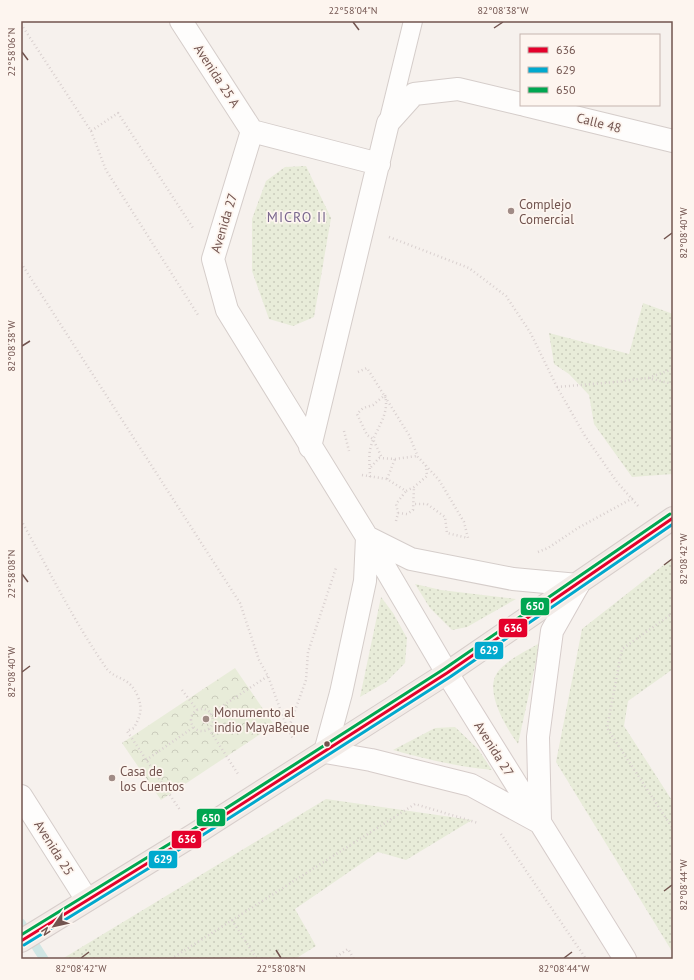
<svg xmlns="http://www.w3.org/2000/svg" width="694" height="980" font-family="'PT Sans',sans-serif">
	<defs>
		<pattern id="grass-dots" width="8" height="8" patternUnits="userSpaceOnUse"><rect width="8" height="8" fill="#e8ecd9"/><path d="M2 2h.1M6 6h.1" fill="none" stroke="#caccbc" stroke-width="1.8" stroke-linecap="round"/></pattern>
		<pattern id="forest-crowns" width="20" height="18" patternUnits="userSpaceOnUse"><rect width="20" height="18" fill="#e8ecd9"/><path d="M2 6a3 3 0 1 1 6 0M12 15a3 3 0 1 1 6 0" fill="none" stroke="#caccbc"/></pattern>
	</defs>
	<rect width="100%" height="100%" fill="#f6f1ed"/>
	<path fill="url(#grass-dots)" d="M306,166l25,52 -17,99 -21,9 -24,-7 -17,-48v-52l14,-38 19,-14z
		M643,303l30,11v160l-41,3 -38,-53 -5,-29 -20,-21 -15,-10 -5,-31 80,21z
		M670,560l3,5v104l-45,32 -4,25 49,76v151l-117,-191 26,-133z
		M415,584l26,6 75,9 -49,28 -15,3 -22,-22z
		M381,597l12,16 14,25 -2,25 -19,19 -26,15z
		M540,643l-22,101c-11,-15 -34,-52 -21,-71 9,-13 29,-22 43,-30z
		M455,727l23,22 14,21c-34,-3 -66,-11 -99,-20l42,-22z
		M326,799l146,21 -66,40 -28,-8 -83,57 21,37 -21,13h-233z"/>
	<path fill="url(#forest-crowns)" d="M235,668l39,57 -113,75 -39,-57z"/>
	<g fill="none" stroke-linecap="round" stroke-linejoin="round">
		<path stroke="#d0e6e4" stroke-width="9" d="M21,923l23,36"/>
		<g stroke="#d5cdca" stroke-width="20">
			<path id="lane" d="M388,123l25,-102"/>
		</g>
		<g stroke="#d5cdca" stroke-width="24">
			<path id="street" d="M181,21l71,110
				M525,105l148,36
				M252,131l-39,128 14,51 140,227 80,136
				M252,131l127,33
				M310,447l78,-324 26,-29 44,-5 63,15
				M325,752l16,-59 24,-112 2,-44 44,22 102,20 65,6
				M21,796l66,104"/>
		</g>
		<g stroke="#d6ccca" stroke-width="24">
			<path id="secondary" d="M447,673l178,286
				M325,752l46,8 100,25 68,37
				M540,821l-2,-84 14,-106 26,-46"/>
		</g>
		<g stroke="#d7cecb" stroke-width="24">
			<path id="primary" d="M21,941l174,-107 252,-161 226,-155"/>
		</g>
		<path stroke="#d9d0cf" stroke-width="2.5" stroke-dasharray="1 3" stroke-linecap="butt" d="M21,24l70,107 27,-18 75,115
			M91,131l15,39 92,145
			M389,237l80,31 37,28 24,36 27,55 28,49 32,46 22,25
			M21,263l219,340 19,57 9,16 20,54 5,8
			M358,372l9,-4 42,67 9,22 21,23 25,42 4,16 -21,-5 -2,-16 -18,-13h-14
			M648,378l25,6
			M557,387l58,-5 33,-4 25,-9
			M344,431l5,20
			M371,467l8,-9 16,1 22,-3
			M362,475l25,4 19,12 8,-4 13,-11 -1,-11
			M370,477c0,-9 -2,-22 1,-31 5,-18 19,-31 14,-51l-12,10 -10,3 -6,6 10,21 6,4 9,19
			M387,479l8,-20
			M398,513l9,1 6,-4 1,-23
			M21,520c28,50 53,102 86,149 10,12 23,7 31,28 5,13 2,19 -4,31l-7,3 53,79
			M396,521l2,-8 -2,-9 10,-13
			M538,552l10,-4 30,-20 55,-30
			M673,613l-51,36 -15,79 66,101
			M182,690l16,21
			M191 720a11 11 0 1 1 22 0a11 11 0 1 1-22 0Z
			M210,714l58,-38
			M209,729l29,45
			M288,730l18,-50 2,-28 28,-84
			M146,760l48,-33
			M501,834l85,125
			M232,920l25,39
			M171,959l244,-155 63,19
			M333,959l15,-10 6,10"/>
		<use href="#lane" stroke="#fefdfc" stroke-width="18"/>
		<use href="#street" stroke="#fefdfc" stroke-width="22"/>
		<use href="#secondary" stroke="#fefdfc" stroke-width="22"/>
		<use href="#primary" stroke="#f2ebe7" stroke-width="22"/>
		<g stroke="#fdf5ef" stroke-width="6">
			<path id="bus-1" d="M21,941l174,-107 252,-161 226,-155"/>
		</g>
		<g stroke="#fdf5ef" stroke-width="6">
			<path id="bus-2" d="M24,945l174,-107 252,-161 223,-153"/>
		</g>
		<g stroke="#fdf5ef" stroke-width="6">
			<path id="bus-3" d="M21,935l171,-105 252,-161 226,-155"/>
		</g>
		<use href="#bus-1" stroke="#e4002b" stroke-width="3"/>
		<use href="#bus-2" stroke="#00a9ce" stroke-width="3"/>
		<use href="#bus-3" stroke="#00a651" stroke-width="3"/>
	</g>
	<path fill="none" stroke="#72544f" stroke-width="1.5" d="M353,22l6,8M494,28l9,-6M22,52l6,8M664,239l8,-6M22,346l8,-5M664,565l8,-6M22,574l6,8M22,672l8,-6M664,891l8,-6M276,950l5,8M81,958l8,-6M564,958l8,-6"/>
	<g fill="#a08b86" stroke="#fdf5ef" stroke-width="1.5">
		<circle cx="511" cy="211" r="4"/>
		<circle cx="206" cy="719" r="4"/>
		<circle cx="112" cy="778" r="4"/>
	</g>
	<circle fill="#72544f" stroke="#fdf5ef" stroke-width="1.5" cx="327" cy="744" r="3.5"/>
	<g text-anchor="middle" dominant-baseline="central" stroke-width="3.5" stroke-linejoin="round" paint-order="stroke">
		<g font-size="13" fill="#72544f" stroke="#fdf5ef">
			<text transform="translate(217 76) rotate(57)">Avenida 25 A</text>
			<text transform="translate(599 123) rotate(14)">Calle 48</text>
			<text transform="translate(224 223) rotate(-73)">Avenida 27</text>
			<text transform="translate(494 749) rotate(58)">Avenida 27</text>
			<text transform="translate(54 848) rotate(58)">Avenida 25</text>
		</g>
		<g font-size="13" fill="#72544f" stroke="#fdf5ef" text-anchor="start">
			<text x="519" y="204">Complejo<tspan x="519" dy="15">Comercial</tspan></text>
			<text x="214" y="712">Monumento al<tspan x="214" dy="15">indio MayaBeque</tspan></text>
			<text x="120" y="771">Casa de<tspan x="120" dy="15">los Cuentos</tspan></text>
		</g>
		<g font-size="14" letter-spacing="1" fill="#79678e" stroke="#fdf5ef">
			<text x="297" y="217">MICRO II</text>
		</g>
	</g>
	<g stroke="#fdf5ef" stroke-width="1.5">
		<rect x="520" y="597" width="30" height="19" rx="4" fill="#00a651"/>
		<rect x="498" y="618" width="30" height="20" rx="4" fill="#e4002b"/>
		<rect x="474" y="641" width="30" height="19" rx="4" fill="#00a9ce"/>
		<rect x="196" y="808" width="30" height="19" rx="4" fill="#00a651"/>
		<rect x="171" y="830" width="31" height="19" rx="4" fill="#e4002b"/>
		<rect x="148" y="850" width="30" height="19" rx="4" fill="#00a9ce"/>
	</g>
	<g font-size="11" text-anchor="middle" font-weight="bold" fill="#fff">
		<text x="535" y="610">650</text>
		<text x="513" y="632">636</text>
		<text x="489" y="654">629</text>
		<text x="211" y="822">650</text>
		<text x="187" y="843">636</text>
		<text x="163" y="863">629</text>
	</g>
	<rect width="694" height="980" fill="none" stroke="#fdf5ef" stroke-width="44"/>
	<rect x="520" y="34" width="140" height="72" fill="#fdf5ef" stroke="#c5b5af"/>
	<rect x="528" y="47" width="20" height="6" fill="#e4002b" stroke="#c5b5af"/>
	<text x="556" y="54" font-size="12" fill="#72544f">636</text>
	<rect x="528" y="67" width="20" height="6" fill="#00a9ce" stroke="#c5b5af"/>
	<text x="556" y="74" font-size="12" fill="#72544f">629</text>
	<rect x="528" y="87" width="20" height="6" fill="#00a651" stroke="#c5b5af"/>
	<text x="556" y="94" font-size="12" fill="#72544f">650</text>
	<g transform="translate(54 926) rotate(236)" stroke="#fdf5ef" stroke-width="3" paint-order="stroke">
	<path d="M0-3L7 15L0 10L-7 15Z" fill="#72544f"/>
	<text y="-6" font-size="11" font-weight="bold" text-anchor="middle" fill="#72544f">N</text>
	</g>
	<rect x="22" y="22" width="650" height="936" fill="none" stroke="#72544f" stroke-width="1.5"/>
	<g font-size="10" text-anchor="middle" fill="#72544f">
		<text x="353" y="14">22°58'04"N</text>
		<text x="503" y="14">82°08'38"W</text>
		<text transform="translate(11 52) rotate(-90)" y="4">22°58'06"N</text>
		<text transform="translate(683 233) rotate(-90)" y="4">82°08'40"W</text>
		<text transform="translate(11 346) rotate(-90)" y="4">82°08'38"W</text>
		<text transform="translate(683 559) rotate(-90)" y="4">82°08'42"W</text>
		<text transform="translate(11 574) rotate(-90)" y="4">22°58'08"N</text>
		<text transform="translate(11 672) rotate(-90)" y="4">82°08'40"W</text>
		<text transform="translate(683 885) rotate(-90)" y="4">82°08'44"W</text>
		<text x="81" y="972">82°08'42"W</text>
		<text x="281" y="972">22°58'08"N</text>
		<text x="564" y="972">82°08'44"W</text>
	</g>
</svg>
